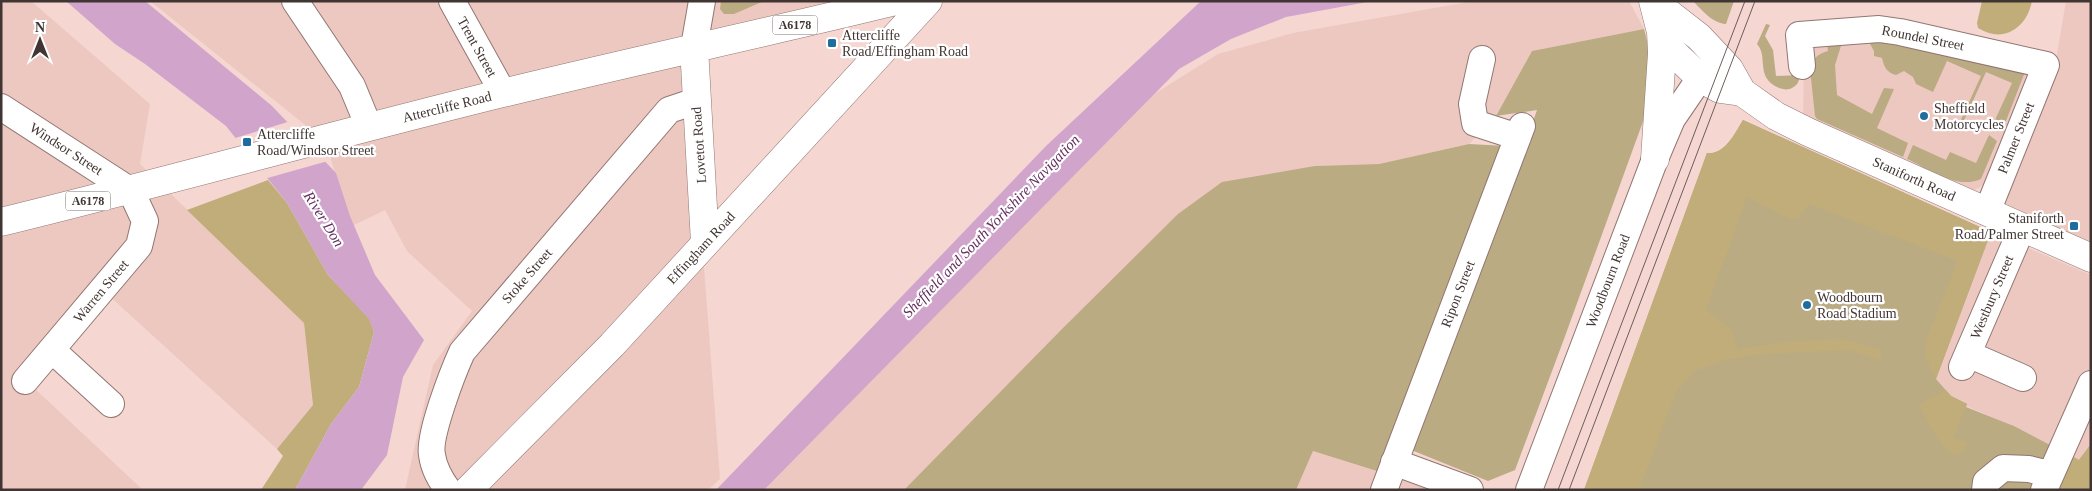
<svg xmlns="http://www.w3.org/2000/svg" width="2092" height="491" font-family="'Times New Roman',serif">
	<rect width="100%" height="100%" fill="#f5d6d1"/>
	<path fill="#edc8c1" d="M1,1h30l119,103 -10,60 164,159 9,82 -36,44 -183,-167 -77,90 126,118h-142z
		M150,1h720l-551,135z
		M1474,1h155l15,28 -112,22 -36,65 -27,28 -90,20 -64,2 -257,167 -154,157h-140l387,-394 67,-42 75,-21z
		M2066,1h25v247l-92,-41 56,-141z
		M1874,40l157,34 -44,107 -7,6 -10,5 -167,-73 1,-63 8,-10z
		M693,58l9,183 18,238 -12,11h-303l28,-125 39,-54 -65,-60 -22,-41 -33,16 -24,-76z
		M1991,232l100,43v169l-12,16 -65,-34 -48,-20v-2l-15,-8 -15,-17z
		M1313,451l124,39h-141z"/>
	<path fill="#bbab82" d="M721,1h43l-30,13h-10l-4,-5z
		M1693,1h41l-8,23c-14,-1 -24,-14 -33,-23z
		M1766,24l4,1 -5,11 8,14 3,26 24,-1c-1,6 -2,10 -8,13 -9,5 -24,-4 -27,-13 -4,-11 0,-22 -8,-31z
		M1644,29l9,36 -8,51 -81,223 -49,131 -27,11 -99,-40 -9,31 -67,-21 -17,39h-392l156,-159 118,-117 44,-32 93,-16 64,-2 90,-20 55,3 13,-37 -41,6 36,-65z
		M1874,40l151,32 -19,49 -11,-1 17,-37 -26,-11 -24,53 -3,-1 22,-48 -34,-15 -14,31 -17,-8 -3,-7 -9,-6 -8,4c-9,-2 -12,-8 -14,-17l-8,-2v-5l-4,-7z
		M1841,43v3l-6,19 2,30 35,19 12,-26 10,1 -17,39 31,15 -5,14 -86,-38 -2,-3 -5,-47c2,-10 7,-15 18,-18l-1,-7z
		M1743,120l248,112 -55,147 15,17 16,8 -1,3 48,19 65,34 12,-16v46h-507l123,-337c18,2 28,-20 36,-33z
		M1989,135l8,6 -16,38c-24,11 -52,-10 -74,-20l6,-14 33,15 4,-8 26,11z"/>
	<path fill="#c1ad7a" d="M1982,1h50c-5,27 -29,43 -54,27l-1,-5z
		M1743,120l248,112 -55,147 -11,-21 1,-18 32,-79 -149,-57 -11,14 -8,1 -43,-22 -41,113 25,19 7,20 56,-8 47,-2 41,11 -2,10 -30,-10 -89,4 -35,6 -32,11 -18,21 -37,98h-55l123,-337c18,2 28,-20 36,-33z
		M268,180l19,23 41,72 41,43 5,14 -15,55 -28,37 -36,66h-34l22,-34 -6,-7 36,-44 -9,-82 -117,-113z
		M1946,390l5,6 16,8 -14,33 14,6c-13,38 -43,-29 -48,-39z
		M2091,444l-2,46h-41l22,-35 9,5z"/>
	<path fill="#d1a5cb" d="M66,1h79l127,105 64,67 14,43 25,59 49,65 -21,37 -16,78 -26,35h-66l36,-66 28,-37 15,-55 -5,-13 -41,-44 -41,-72 -61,-77 -81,-62 -30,-20z
		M1201,1h172l-87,16 -55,22 -52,30 -415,421h-48l330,-344z"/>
	<path fill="#f5d6d1" d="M291,121l37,40 -64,18 -32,-40z"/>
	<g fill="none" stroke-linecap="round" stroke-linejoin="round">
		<g stroke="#917671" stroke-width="28">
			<path id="minor" d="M295,1l57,85 17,41
				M452,1l51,92
				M694,47l8,-46
				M1482,59l-10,45 3,19 43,14
				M1802,66l-3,-31 80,-6 21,3 146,33 -59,147
				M1,107l130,84 14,30 -6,25 -114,135
				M52,350l59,54
				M1968,354l55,24
				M1962,367l60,-139
				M1394,462l76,28
				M448,490c-8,-11 -14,-21 -16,-35 -4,-19 21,-83 30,-103l207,-242 27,-9
				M1384,490l138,-364
				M1529,490l126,-331 17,-40 28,-41
				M1985,490l1,-8 17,-14 26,1 20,5
				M2044,490l47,-106"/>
		</g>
		<g stroke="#917671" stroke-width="29">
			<path id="major" d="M1653,1l8,31 11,19 28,27 20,11 22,3 34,24 32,16 283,126
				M1654,2l45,35 30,32 13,23
				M694,47l11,196
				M1655,159l7,-106 -1,-21
				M1,222c168,-41 335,-88 502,-129 131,-32 262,-60 393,-92
				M468,490l144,-145 316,-344"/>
		</g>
		<use href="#minor" stroke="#fff" stroke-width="26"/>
		<use href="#major" stroke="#fff" stroke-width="28"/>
		<path stroke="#6d5d5a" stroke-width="1" d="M1558,490l187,-489
			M1569,490l186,-489"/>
	</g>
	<g fill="#1f6c9f" stroke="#fff" stroke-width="2">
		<rect x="827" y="38" width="10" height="10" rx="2.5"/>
		<circle cx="1924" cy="116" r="5"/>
		<rect x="242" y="137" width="10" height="10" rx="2.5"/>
		<rect x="2069" y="221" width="10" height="10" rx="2.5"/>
		<circle cx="1807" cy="305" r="5"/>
	</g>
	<g text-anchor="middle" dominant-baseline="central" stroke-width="4.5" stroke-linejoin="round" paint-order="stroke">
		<g fill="#fff" stroke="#7a7270" stroke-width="1">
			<rect x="772.5" y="15.5" width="45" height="19" rx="4"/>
			<rect x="65.5" y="191.5" width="45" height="19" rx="4"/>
		</g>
		<g font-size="12" font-weight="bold" fill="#413533">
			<text x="795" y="25">A6178</text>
			<text x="88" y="201">A6178</text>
		</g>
		<g font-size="14" fill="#413533" stroke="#fff" text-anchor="start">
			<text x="842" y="35">Attercliffe<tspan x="842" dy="16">Road/Effingham Road</tspan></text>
			<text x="1934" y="108">Sheffield<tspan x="1934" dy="16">Motorcycles</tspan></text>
			<text x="257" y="134">Attercliffe<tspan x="257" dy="16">Road/Windsor Street</tspan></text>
			<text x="2064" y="218" text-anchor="end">Staniforth<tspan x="2064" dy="16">Road/Palmer Street</tspan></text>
			<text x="1817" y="297">Woodbourn<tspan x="1817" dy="16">Road Stadium</tspan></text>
		</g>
		<g font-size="14" fill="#413533" stroke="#fff">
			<text transform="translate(1923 38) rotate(11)">Roundel Street</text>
			<text transform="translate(477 47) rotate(61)">Trent Street</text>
			<text transform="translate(447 107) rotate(-14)">Attercliffe Road</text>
			<text transform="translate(2016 138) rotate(-68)">Palmer Street</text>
			<text transform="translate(699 145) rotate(-94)">Lovetot Road</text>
			<text transform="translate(66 149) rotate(33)">Windsor Street</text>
			<text transform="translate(1914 179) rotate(24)">Staniforth Road</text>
			<text transform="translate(701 248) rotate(-47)">Effingham Road</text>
			<text transform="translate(527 276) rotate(-49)">Stoke Street</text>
			<text transform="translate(1608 281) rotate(-69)">Woodbourn Road</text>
			<text transform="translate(101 291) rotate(-50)">Warren Street</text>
			<text transform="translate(1458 294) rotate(-69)">Ripon Street</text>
			<text transform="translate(1992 297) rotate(-67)">Westbury Street</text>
		</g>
		<g font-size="15" font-style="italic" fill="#632e5e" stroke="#fff">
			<text transform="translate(324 219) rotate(58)">River Don</text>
			<text transform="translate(991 226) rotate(-46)">Sheffield and South Yorkshire Navigation</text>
		</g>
	</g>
	<rect width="2092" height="491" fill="none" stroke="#413533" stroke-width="5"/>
	<g transform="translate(40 40)" stroke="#ffffff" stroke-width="4" paint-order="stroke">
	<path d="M0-4L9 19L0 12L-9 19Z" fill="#413533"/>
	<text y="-8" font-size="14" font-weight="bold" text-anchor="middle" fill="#413533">N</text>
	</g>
</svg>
